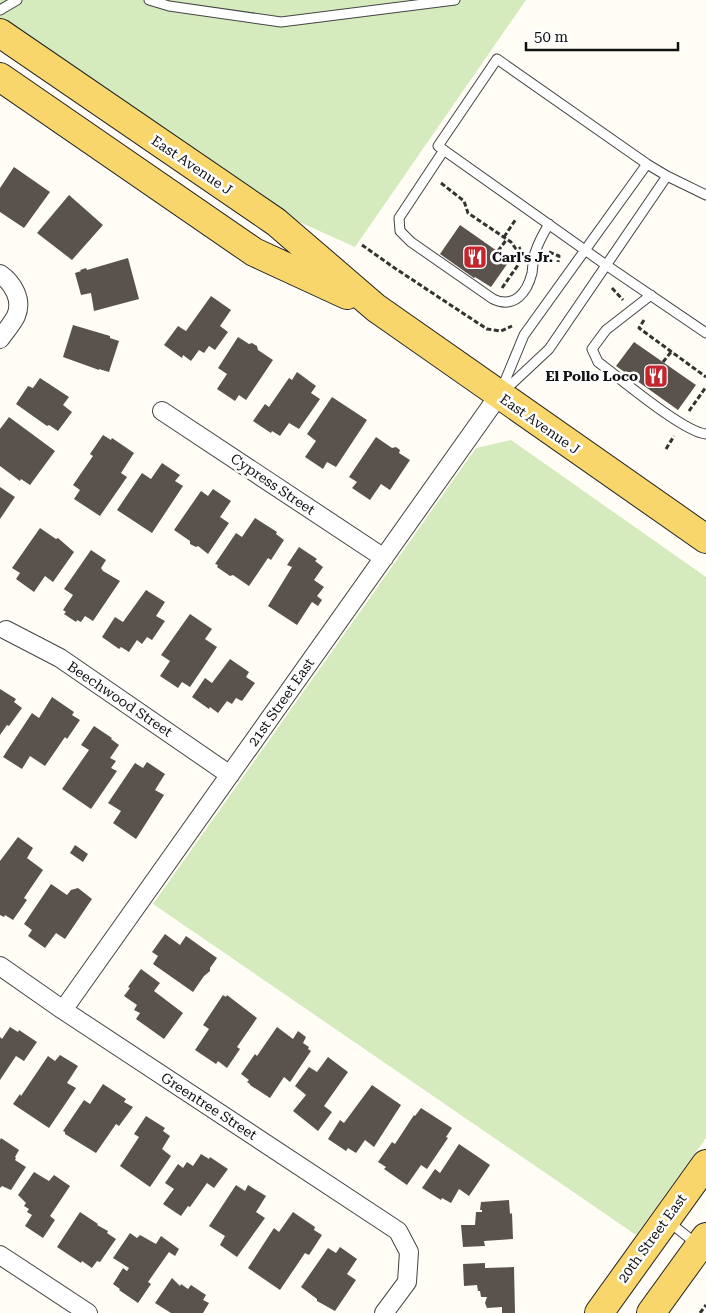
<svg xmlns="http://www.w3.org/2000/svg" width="706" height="1313" font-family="'Roboto Serif',serif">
	<rect width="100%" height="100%" fill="#fffdf5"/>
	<path fill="#d5ebbd" d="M0,0h526l-171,247 -87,-39 -268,-189z
		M511,440l195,137v561l-70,97 -483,-331 323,-456z"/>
	<path fill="#5a524d" d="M14,167l36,25 -26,36 -24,-16v-24z
		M69,195l34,30 -31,35 -35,-27z
		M460,225l50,35 -19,27 -16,-10 -1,1 -34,-24z
		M128,258l11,41 -45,12 -3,-18 -10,2 -6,-22 6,-2 -1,-1 6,-2 1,2z
		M211,296l20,14 -11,16 8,6 -13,18 -6,-4 -5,7 -5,-3 -8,11 -8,-6 -1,3 -18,-13 14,-19 8,5z
		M73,325l37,11v2l9,3 -10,31 -10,-3v1l-36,-13z
		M238,337l11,7 3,-1 5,3 1,4 15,10 -27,40 -7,-5 -4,6 -18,-12 10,-15 -9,-6z
		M634,342l62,43 -18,25 -62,-44z
		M297,372l19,14 -5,7 9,6 -21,30 -10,-6 -9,13 -8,-5 -1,2 -18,-12 12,-17 4,3 20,-29 3,2z
		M40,378l29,19 -6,8 9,7 -14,19 -9,-6 -2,1 -31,-22 12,-18 5,2z
		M332,397l35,23 -31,47 -9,-5 -4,7 -18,-12 11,-16 -9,-7z
		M9,417l46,34 -25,34 -9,-6 -1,2 -20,-15v-37z
		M103,435l8,5 1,-2 22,15 -13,20 6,4 -27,39 -26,-17 6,-9 -7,-5 20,-29 -3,-2z
		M376,437l16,11 4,-1 4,3 -1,3 11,7 -20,30 -9,-6 -11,16 -18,-12 5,-6 -8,-5z
		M162,463l18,12 -5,6 8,5 -31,47 -35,-23 25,-37 9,6z
		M0,487l15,10 -15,22z
		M213,489l18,12 -11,16 9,6 -21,31 -10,-8 -2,1 -6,-3v-3l-16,-11 27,-39 7,5z
		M255,518l22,14 -1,2 8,6 -13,20 -3,-2 -19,28 -16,-11 -3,1 -13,-9 1,-2 -3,-1 21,-31 6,4z
		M40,528l16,11 2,-1 16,14 -21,30 -8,-6 -11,16 -18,-13 4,-6 -8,-5z
		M299,547l18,12 -2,2 8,6 -9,13 10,7 -7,9 5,4 -4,6 -6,-4 -15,23 -29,-19 24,-39 -5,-2z
		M91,550l15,10 -5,8 2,3 17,10 -27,40 -8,-5 -4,6 -4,-2 -1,2 -12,-8 2,-2 -3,-2 10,-15 -9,-6z
		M146,590l19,12 -9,14 9,5 -13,19 -5,-3 -5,7 -5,-4 -8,12 -8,-5 -2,2 -17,-12 13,-20 8,5z
		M190,614l22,15 -7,10 12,8 -27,40 -8,-5 -4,6 -18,-12 10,-15 -9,-6z
		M230,659l19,13 -3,5 9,6 -13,18 -6,-3 -4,6 -5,-3 -9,12 -8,-6 -1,2 -17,-12 13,-19 7,5z
		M0,689l16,10 -2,3 8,6 -13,18 -2,-1 -7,10z
		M52,697l22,15 -2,3 8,5 -13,19 -2,-2 -20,29 -15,-10 -8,13 -19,-12 29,-44 7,5z
		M94,726l18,12 -1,1 8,6 -9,13 6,3 -5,7 6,3 -26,38 -29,-20 27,-39 -8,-5z
		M147,762l18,12 -10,16 9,5 -28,44 -23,-16 8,-12 -13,-8 27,-40 8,5z
		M18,837l15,11 -6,10 16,12 -19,28 3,2 -14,20 -8,-5 -1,2 -4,-2v-54z
		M75,845l13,9 -5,8 -13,-9z
		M51,884l16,11 4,-5 7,-2 14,11 -27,40 -9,-6 -11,15 -17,-12 4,-6 -8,-6z
		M165,934l15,11 6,-9 31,22 -7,10v3l-6,5 -11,16 -40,-28 5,-8 -6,-4z
		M141,969l19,14 -6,8 29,22 -19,26 -28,-20 4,-6 -6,-3 3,-5 -13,-9 6,-8 -2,-1z
		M223,995l3,2 1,-2 30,23 -20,29 3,2 -13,19 -9,-7 -2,3 -21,-14 14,-21 -6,-4z
		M10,1027l8,5 1,-2 18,12 -13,19 -8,-5 -16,24v-43l2,2z
		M277,1027l16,12 5,-8 8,6 -3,6 6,4 -1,2 3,2 -21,31 -6,-5 -14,21 -20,-13v-1l-3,-2 2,-2 -8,-6 14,-20 2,2z
		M60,1055l18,11 -11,17 9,5 -27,40 -36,-24 7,-10 1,2 27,-40 7,5z
		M328,1057l20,15 -24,34 8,6 -14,19 -25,-20 13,-16 -11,-9 14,-19 8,5z
		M103,1084l23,15 -2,3 9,5 -14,19 -3,-2 -20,29 -31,-19v-2l-2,-1 21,-31 6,4z
		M372,1085l29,20 -27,42 -9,-7 -9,13 -8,-5 -2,3 -18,-12 12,-19 4,3z
		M421,1108l31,20 -6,9 2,1 -21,31 -6,-4 -14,20 -23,-16 2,-2 -8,-5 14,-20 3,2 19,-29 1,1z
		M146,1116l19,12 -2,3 7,5 -8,13 9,7 -21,31 -30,-21 19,-29 -5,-3z
		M1,1138l18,12 -4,7 1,1 -1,2 11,7 -15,23 -9,-4 -2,2v-48z
		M459,1144l31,21 -21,31 -10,-7 -8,14 -9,-5 -1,2 -19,-12 13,-19 5,4z
		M201,1154l8,5 1,-2 18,12 -14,19 -7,-5 -17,24 -2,-1 -7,10 -18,-12 11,-15 -9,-6 13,-19 5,4 4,-6 6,4z
		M34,1172l15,9 5,-6 16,11 -20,30 5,4 -12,18 -18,-12 7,-11 -5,-3 2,-3 -5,-3 2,-3 -8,-8z
		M236,1185l9,6 3,-6 18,11 -10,16 9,6 -28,39 -17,-12 5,-9 -16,-10z
		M509,1200l1,14 2,-1 1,26 -29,2 1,5 -22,1 -2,-22h14l1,-13h6v-2h-2l1,-8z
		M80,1212l18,12 -1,1 11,6 -1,2 9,6 -16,23 -3,-1 -5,7 -10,-7 -1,2 -24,-16z
		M293,1212l22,15 -1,3 8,5 -13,20 -4,-2 -25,37 -32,-22 26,-40 5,4z
		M130,1233l7,5 3,-3 16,9 5,-8 18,13 -4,7 -6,-4 -21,30 3,2 -13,19 -19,-13 1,-1 -7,-5 10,-16 4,3 2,-3 -16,-10z
		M340,1247l17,12 -10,15 9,6 -21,31 -18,-10v-2l-16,-12 27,-39 8,5z
		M485,1263v5l29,-1 1,46h-13v-6l-15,1 -2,-5 2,-6h-6l-1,-6h-2l-1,-6 -13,1 -1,-22z
		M172,1278l8,8 1,-2 7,5 3,-4 15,10 -3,5 6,3 -6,10h-32l-16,-10z"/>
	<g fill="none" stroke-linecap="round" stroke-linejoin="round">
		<g stroke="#444" stroke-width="11">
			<path id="service" d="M149,0l20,6 112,16 174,-22
				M0,10l17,-10
				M444,150l-45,68 1,13 11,11 82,57c21,10 34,-6 39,-26 1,-7 1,-14 3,-20 3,-10 8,-19 14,-29
				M706,195l-39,-19 -20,-12 -150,-105 -59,87 168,119 100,68
				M651,295l-45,35 -14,19 6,13c22,16 85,70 108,72
				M500,393l24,-58 123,-171
				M501,394l48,-45 118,-173
				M669,1222l29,23"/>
		</g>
		<g stroke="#444" stroke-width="20">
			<path id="minor" d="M0,274c13,9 23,26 16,42 -4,8 -11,16 -16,23
				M162,411l222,147
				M6,630l54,28 170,117
				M0,966l63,44 335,221 11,21 -2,30 -23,31
				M63,1010l436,-615
				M0,1255l88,58"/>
		</g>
		<g stroke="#222" stroke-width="30">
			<path id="primary" d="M0,33l276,189 100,86 330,231
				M0,77l254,175 93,43
				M599,1313l107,-149
				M651,1313l55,-76"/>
		</g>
		<path stroke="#333" stroke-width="3" stroke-dasharray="5 2.5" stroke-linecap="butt" d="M441,183l23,18 4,12 43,29 5,7 5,-1
			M504,237l12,-18
			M362,245l34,24 91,60 14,2 11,-5
			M498,251l9,-12
			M549,252l10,4 -1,6
			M502,288l16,-23
			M612,288l11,12
			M644,320l-5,8 67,49
			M663,362l8,-10
			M689,411l17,-24
			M666,449l8,-13
			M700,1313l6,-8"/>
		<use href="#service" stroke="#fff" stroke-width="9"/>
		<use href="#minor" stroke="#fff" stroke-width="18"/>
		<use href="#primary" stroke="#f9d66b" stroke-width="28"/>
	</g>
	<defs>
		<g id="restaurant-square" transform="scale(1.25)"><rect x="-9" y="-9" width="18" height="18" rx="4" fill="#c4262e" stroke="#fff"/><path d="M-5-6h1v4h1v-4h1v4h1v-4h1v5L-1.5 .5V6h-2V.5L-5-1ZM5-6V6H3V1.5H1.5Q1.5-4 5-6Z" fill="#fff"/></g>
	</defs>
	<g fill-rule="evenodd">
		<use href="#restaurant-square" x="475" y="257"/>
		<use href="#restaurant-square" x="656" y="376"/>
	</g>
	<g text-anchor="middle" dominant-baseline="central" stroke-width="5" stroke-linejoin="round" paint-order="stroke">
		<g font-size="14" fill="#111" stroke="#fff">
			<text transform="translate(192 165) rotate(34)">East Avenue J</text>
			<text transform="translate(540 424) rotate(35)">East Avenue J</text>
			<text transform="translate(273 484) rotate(34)">Cypress Street</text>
			<text transform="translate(120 699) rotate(34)">Beechwood Street</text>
			<text transform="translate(281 702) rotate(-55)">21st Street East</text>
			<text transform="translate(209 1106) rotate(33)">Greentree Street</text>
			<text transform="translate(652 1238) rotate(-54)">20th Street East</text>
		</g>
		<g font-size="14" font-weight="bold" fill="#111" stroke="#fff" text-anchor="start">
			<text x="492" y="257">Carl's Jr.</text>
			<text x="638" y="376" text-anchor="end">El Pollo Loco</text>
		</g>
	</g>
	<path d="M526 42v8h152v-8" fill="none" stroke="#111111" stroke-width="2.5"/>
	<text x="534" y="42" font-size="15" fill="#111111" stroke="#ffffff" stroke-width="4" paint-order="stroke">50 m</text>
</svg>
